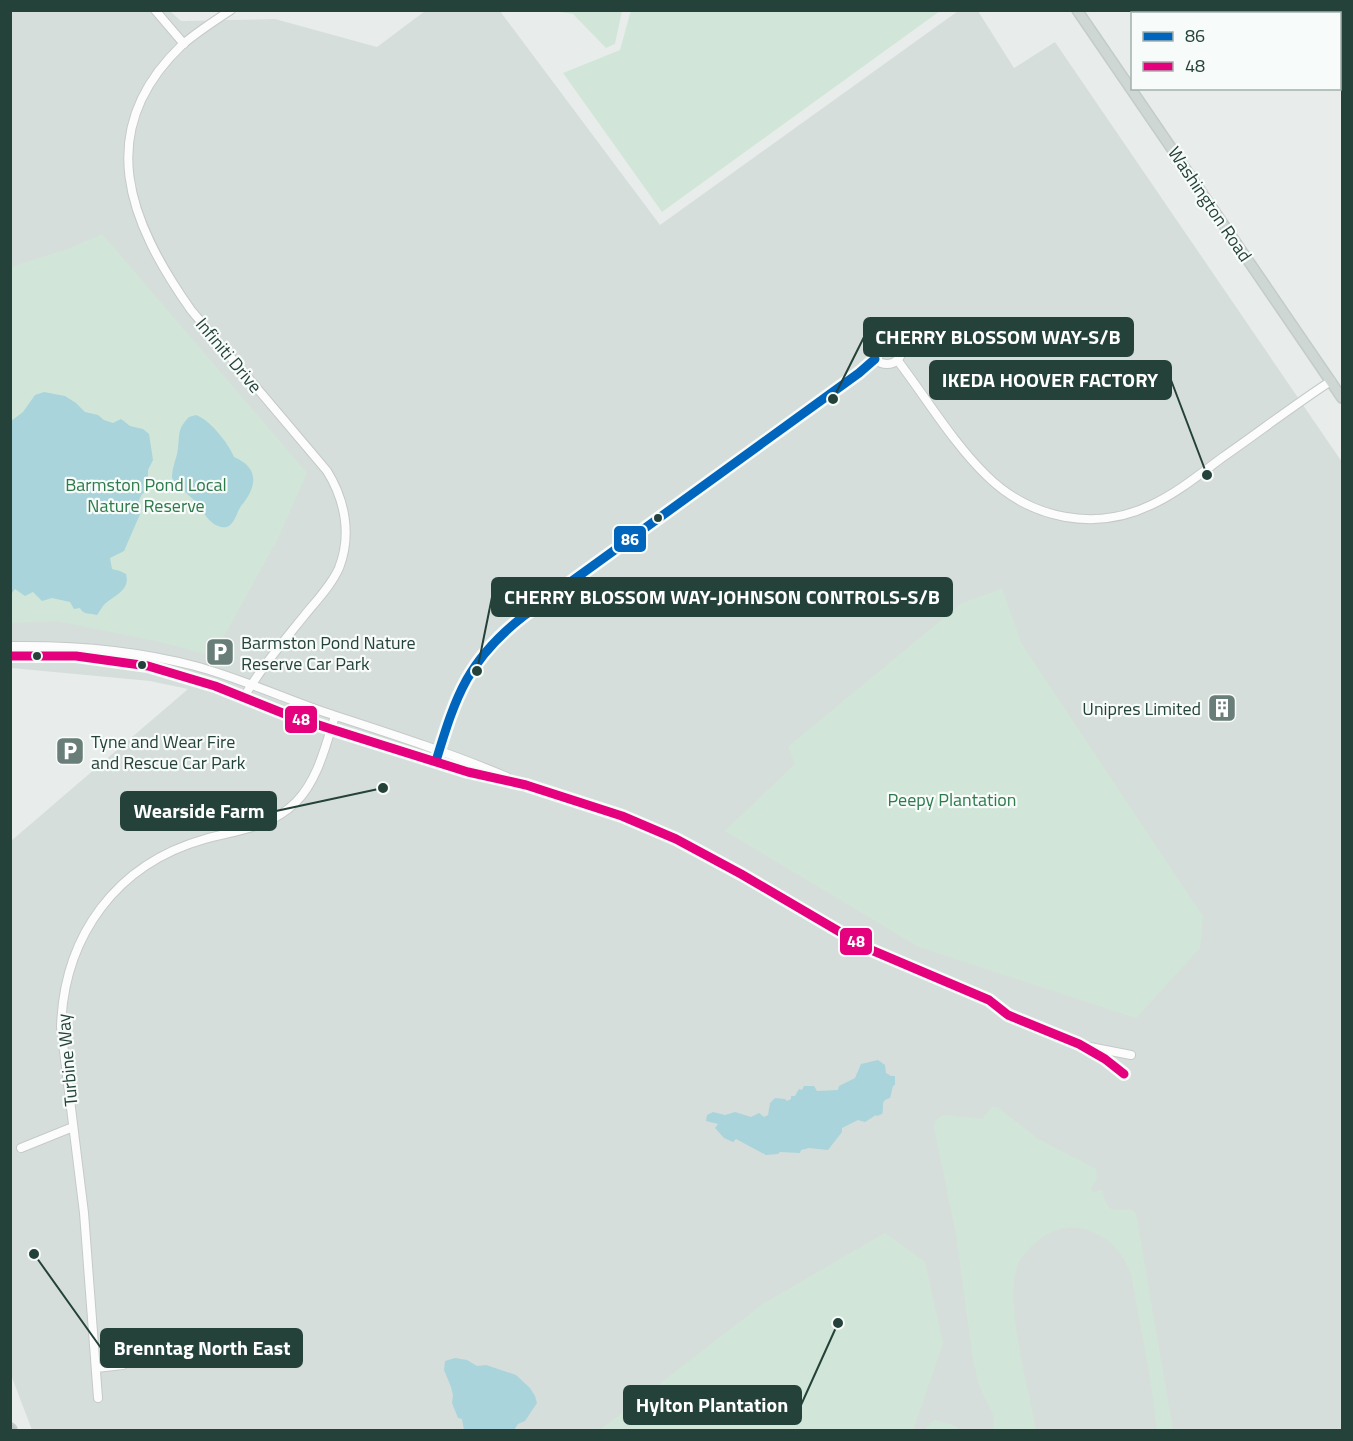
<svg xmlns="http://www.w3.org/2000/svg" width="1353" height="1441" font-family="'Titillium Web',sans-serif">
	<rect width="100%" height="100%" fill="#e8edeb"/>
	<path fill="#d6dedb" d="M11,11h159l11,10 94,-2 102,28 48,-36h75l160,214 298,-214h20l36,57 41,-26 287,420v968h-1310l-21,-55v-534l177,-152 -38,-8 -139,-13z"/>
	<path fill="#d1e6d8" d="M631,10h309v1l-278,201 -99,-139 57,-23z
		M553,11h69l-7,33 -9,4 -33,-34z
		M102,234l205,239 -30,67 -52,94 -15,21 -54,-14 -99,-20 -46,2v-356l57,-18z
		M1002,589l19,54 182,274 -3,31 -64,70 -217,-71 -194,-116 70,-67 -7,-17 174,-144z
		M992,1107h5l41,32 58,30 1,10 -6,10 2,4 9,-3c7,26 8,18 30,20l4,4 37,216h-16l-8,-59 -18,-97c-14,-42 -64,-64 -98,-29 -6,6 -14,14 -16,22 -13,35 12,124 19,163h-42l-1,-16 -14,-29 -6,-26 -17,-125 -22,-107 1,-6 9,-6 38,4z
		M885,1233l40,29 18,81 -30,87h-313l163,-126z
		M934,1420l22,6 2,4h-33z"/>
	<path fill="#a9d4db" d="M44,392l21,4 11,7 9,9 13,3 6,5 9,3 8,-4 9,7 13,3 6,5 4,26 -5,10v21l-6,3 -3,6 2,12 -17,39 -14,7 2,11 8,2 6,3c5,18 -15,22 -23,32 -2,3 -4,6 -6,9 -7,-2 -14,0 -17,-7l-6,1 -4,-7 -18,-4 -10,3 -9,-9 -8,4 -10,-7 -3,4 -1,-1v-171l12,-9 12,-17z
		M196,415c14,5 33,29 38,42 26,11 23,30 7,49 -5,7 -7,24 -20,21 -13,-3 -18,-17 -26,-26 -8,-8 -16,-13 -23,-23 0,-9 3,-16 5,-24 4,-17 -2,-23 12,-37z
		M878,1060l7,5 1,8 5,3h4v9l-2,1 -3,12c-11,3 -5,8 -8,16l-5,2 -1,-1 -11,7 -7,-2 -16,8v4l-14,18 -19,-2 -8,2 -1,3 -20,-1 -2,2 -12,1 -30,-16 -3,3 -9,-4 -9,-10 3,-4 -12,-3 1,-6 6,-3 12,3 10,-3 16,5 8,-4 5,4 4,-2 2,-12 5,-5 10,1 2,2 4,-2v-3h4l4,-7 3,1 2,-4h10l3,5 21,-1 1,-4 16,-8 6,-14z
		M455,1358l12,2 10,6 9,-1 30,10 14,13 5,8 2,7 -12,18 -7,3 -4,6h-50l-2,-11 -4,-1 -6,-15 1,-8 -2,-8 -7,-17 1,-9z"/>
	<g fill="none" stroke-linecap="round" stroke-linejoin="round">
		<g stroke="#c5cac8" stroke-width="10">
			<path id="minor" d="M155,10l29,34
				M231,10c-17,11 -34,22 -49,35 -90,86 -53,177 9,265l136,161c18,29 25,64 12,97 -8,18 -23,33 -35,48 -21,26 -43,52 -60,81
				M872 349a15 15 0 1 1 30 0a15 15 0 1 1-30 0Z
				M898,361c29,38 55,82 89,115 44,43 108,56 164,29 26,-12 49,-31 72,-48 36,-25 71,-52 108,-76
				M10,646c63,-1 125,4 185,20 45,12 88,32 132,47 61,20 121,39 180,64
				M10,656h66l72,10 67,20 70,28 46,15 137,43 58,13 96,31 54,23 65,35 128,75 120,51 19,15 71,29 26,15 19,15
				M436,761c20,-66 32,-102 89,-146l334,-242 16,-14
				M1090,1047l41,8
				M21,1148l52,-21
				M96,1368l27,-3
				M98,1398l-14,-185 -23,-186c3,-91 55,-163 144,-188 33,-9 65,-11 91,-37 22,-22 30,-58 39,-86"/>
		</g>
		<g stroke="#c3ccc9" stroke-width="12">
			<path id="major" d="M1077,10l265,388"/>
		</g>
		<g stroke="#c3ccc9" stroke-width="14">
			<path id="highway" d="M10,1429l1,1"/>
		</g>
		<use href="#minor" stroke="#fcfcfc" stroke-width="8"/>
		<use href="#major" stroke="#cfd7d5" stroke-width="9"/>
		<use href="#highway" stroke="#bcc4c2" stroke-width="10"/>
		<g stroke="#f7fbf9" stroke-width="14">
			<path id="bus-1" d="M436,761c20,-66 32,-102 89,-146l334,-242 16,-14"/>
		</g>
		<g stroke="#f7fbf9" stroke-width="14">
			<path id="bus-2" d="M10,656h66l72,10 67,20 70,28 46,15 137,43 58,13 96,31 54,23 65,35 128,75 120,51 19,15 71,29 26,15 19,15"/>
		</g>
		<use href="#bus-1" stroke="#0065bd" stroke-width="9"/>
		<use href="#bus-2" stroke="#e5007d" stroke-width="9"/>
	</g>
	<defs>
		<g id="parking-square" transform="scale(1.5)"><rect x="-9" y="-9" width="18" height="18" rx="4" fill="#697e78" stroke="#f7fbf9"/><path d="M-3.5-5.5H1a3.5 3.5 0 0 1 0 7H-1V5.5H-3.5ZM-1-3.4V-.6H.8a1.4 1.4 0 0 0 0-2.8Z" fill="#fff"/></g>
		<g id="building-square" transform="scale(1.5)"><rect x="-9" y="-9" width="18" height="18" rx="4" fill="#697e78" stroke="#f7fbf9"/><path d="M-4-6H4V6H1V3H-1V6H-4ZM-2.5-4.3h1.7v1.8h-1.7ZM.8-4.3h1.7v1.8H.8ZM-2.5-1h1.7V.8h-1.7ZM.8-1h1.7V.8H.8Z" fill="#fff"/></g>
	</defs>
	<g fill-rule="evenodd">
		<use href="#parking-square" x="220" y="652"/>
		<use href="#building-square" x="1222" y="708"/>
		<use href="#parking-square" x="70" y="751"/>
	</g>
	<g fill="#24423a" stroke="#f7fbf9" stroke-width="2">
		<circle cx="658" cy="518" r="5"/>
		<circle cx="37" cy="656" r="5"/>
		<circle cx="142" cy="665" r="5"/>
	</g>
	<g text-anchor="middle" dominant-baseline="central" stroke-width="4.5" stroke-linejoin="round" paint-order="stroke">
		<g font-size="18" fill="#24423a" stroke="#f7fbf9">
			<text transform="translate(1210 204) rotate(56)">Washington Road</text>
			<text transform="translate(229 355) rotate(50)">Infiniti Drive</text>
			<text transform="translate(67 1060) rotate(-95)">Turbine Way</text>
		</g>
		<g font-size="18" fill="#2d7a4b" stroke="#f7fbf9">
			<text x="146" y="484">Barmston Pond Local<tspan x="146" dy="21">Nature Reserve</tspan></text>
			<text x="952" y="799">Peepy Plantation</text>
		</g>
		<g font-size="18" fill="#24423a" stroke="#f7fbf9" text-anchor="start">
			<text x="241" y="642">Barmston Pond Nature<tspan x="241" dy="21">Reserve Car Park</tspan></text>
			<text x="1201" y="708" text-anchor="end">Unipres Limited</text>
			<text x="91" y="741">Tyne and Wear Fire<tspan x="91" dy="21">and Rescue Car Park</tspan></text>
		</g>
	</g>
	<path fill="none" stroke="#24423a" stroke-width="2" d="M833 399L864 337M1207 475L1171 380M477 671L492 597M383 788L276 811M34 1254L101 1348M838 1323L801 1405"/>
	<g fill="#24423a" stroke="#f7fbf9" stroke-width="2">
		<circle cx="833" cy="399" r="6"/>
		<circle cx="1207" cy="475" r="6"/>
		<circle cx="477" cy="671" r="6"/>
		<circle cx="383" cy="788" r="6"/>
		<circle cx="34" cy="1254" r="6"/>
		<circle cx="838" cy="1323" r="6"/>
	</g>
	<g fill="#24423a" stroke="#24423a" stroke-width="2">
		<rect x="864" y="318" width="269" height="38" rx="6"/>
		<rect x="930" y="361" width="241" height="38" rx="6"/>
		<rect x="492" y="578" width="460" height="38" rx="6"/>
		<rect x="121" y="792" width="155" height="38" rx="6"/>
		<rect x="101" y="1329" width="201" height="38" rx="6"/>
		<rect x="624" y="1386" width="177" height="38" rx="6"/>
	</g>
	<g font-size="20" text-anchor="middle" font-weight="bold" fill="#fff">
		<text x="998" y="344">CHERRY BLOSSOM WAY-S/B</text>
		<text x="1050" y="387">IKEDA HOOVER FACTORY</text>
		<text x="722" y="604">CHERRY BLOSSOM WAY-JOHNSON CONTROLS-S/B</text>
		<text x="199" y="818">Wearside Farm</text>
		<text x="202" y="1355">Brenntag North East</text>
		<text x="712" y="1412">Hylton Plantation</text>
	</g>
	<g stroke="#f7fbf9" stroke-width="2">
		<rect x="613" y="525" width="34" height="28" rx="6" fill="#0065bd"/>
		<rect x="284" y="705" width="34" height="29" rx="6" fill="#e5007d"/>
		<rect x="839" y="927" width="34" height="29" rx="6" fill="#e5007d"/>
	</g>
	<g font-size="16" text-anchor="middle" font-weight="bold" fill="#fff">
		<text x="630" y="545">86</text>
		<text x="301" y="725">48</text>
		<text x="856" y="947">48</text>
	</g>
	<rect width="1353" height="1441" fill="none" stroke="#24423a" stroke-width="24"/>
	<rect x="1131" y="12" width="210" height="78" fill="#f7fbf9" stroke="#a3b1ad" stroke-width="1.5"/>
	<rect x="1143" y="32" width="30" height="9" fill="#0065bd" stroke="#a3b1ad" stroke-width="1.5"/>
	<text x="1185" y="42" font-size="18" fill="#24423a">86</text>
	<rect x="1143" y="62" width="30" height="9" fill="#e5007d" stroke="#a3b1ad" stroke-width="1.5"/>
	<text x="1185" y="72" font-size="18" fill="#24423a">48</text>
</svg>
